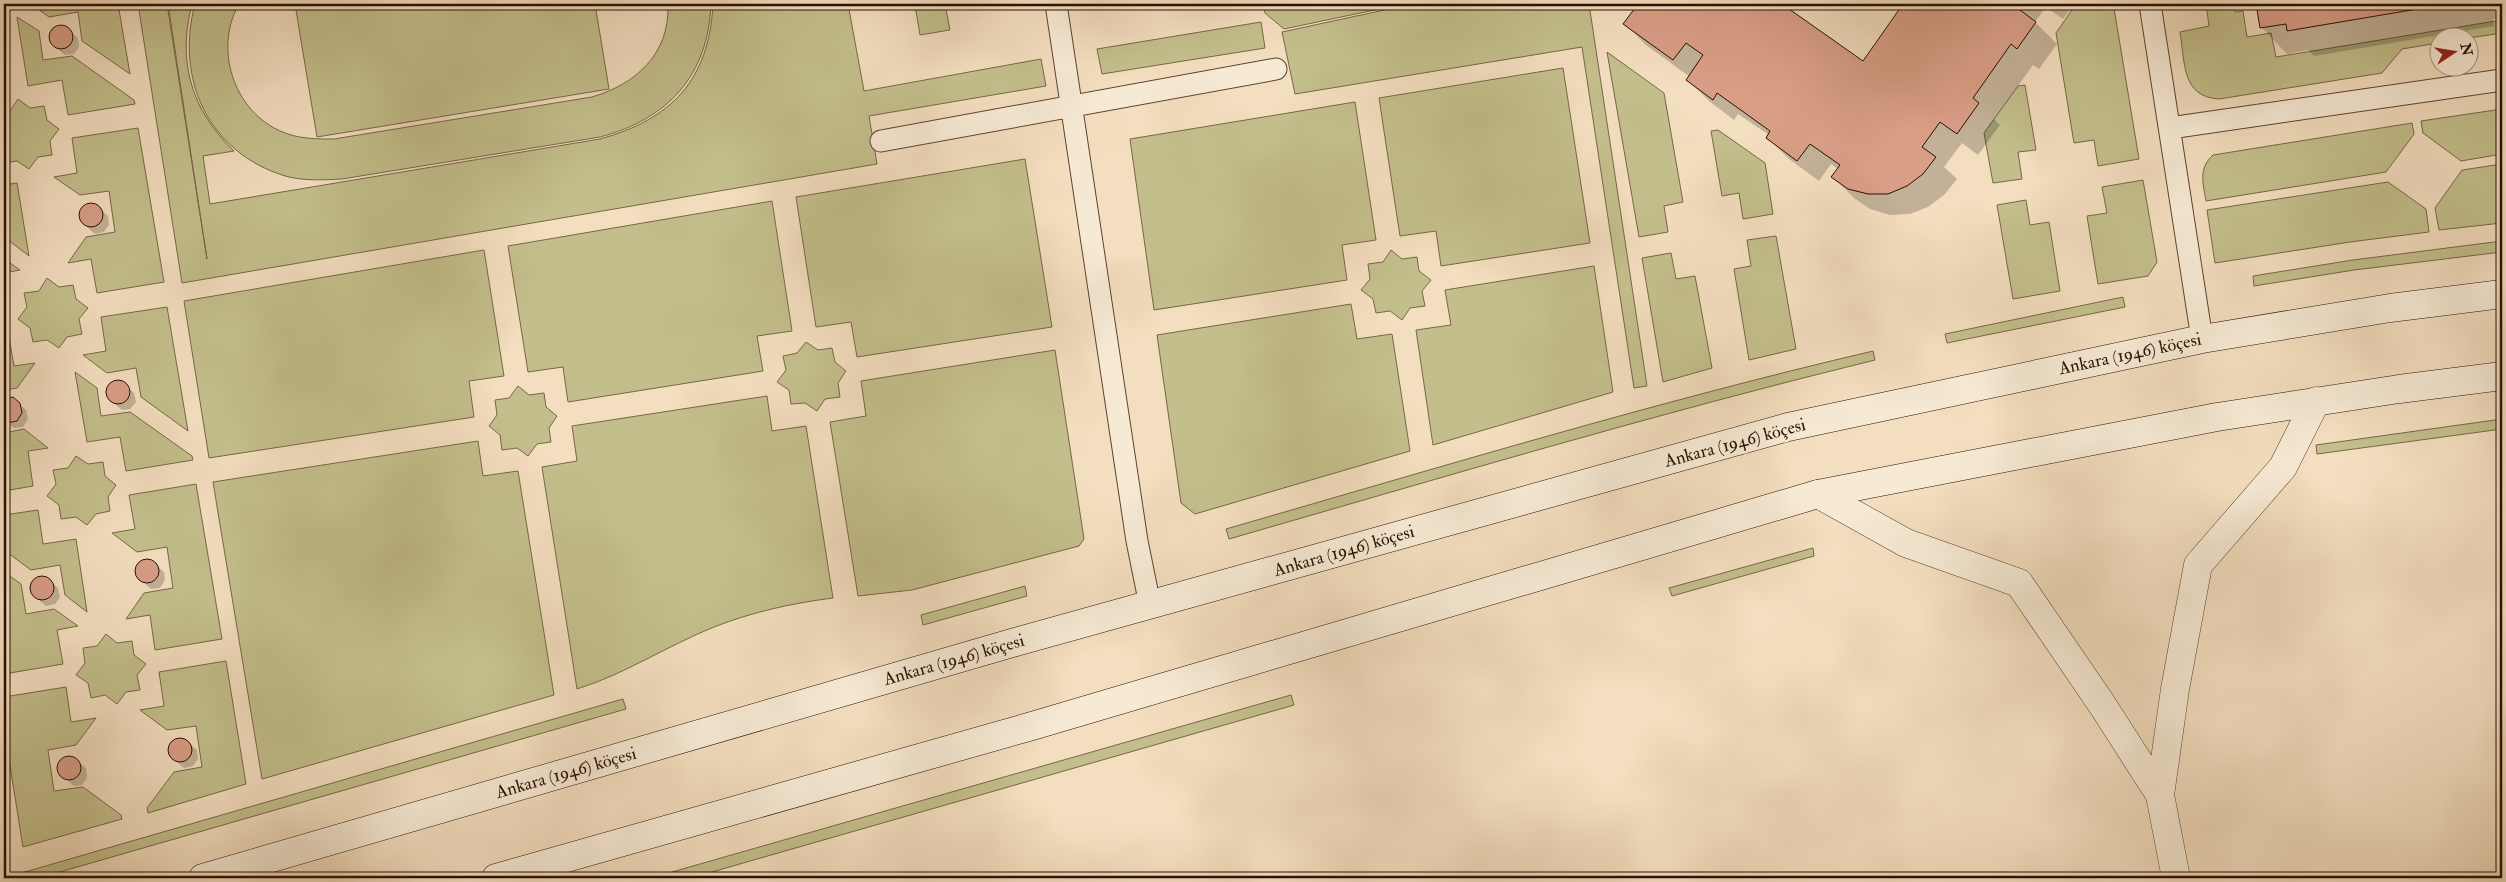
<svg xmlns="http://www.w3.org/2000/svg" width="2506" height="882" font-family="'IM FELL Double Pica',serif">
	<rect width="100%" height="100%" fill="#f3debf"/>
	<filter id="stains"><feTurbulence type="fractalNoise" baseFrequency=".004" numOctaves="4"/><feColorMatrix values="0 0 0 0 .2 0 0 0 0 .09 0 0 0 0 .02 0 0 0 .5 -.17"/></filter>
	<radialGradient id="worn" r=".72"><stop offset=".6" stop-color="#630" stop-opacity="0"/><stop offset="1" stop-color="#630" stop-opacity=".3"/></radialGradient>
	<path fill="#c3bf8c" stroke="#776746" d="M31,4h87l12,70 -48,-33 -4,-29 -29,5z
		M138,4h29l40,255 -39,-255h24c-15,57 -1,106 42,147l-31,5 7,48 390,-65c72,-20 109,-59 113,-135h135l16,87 177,-32 5,27 -177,30 8,48 -695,119z
		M195,4h44c-27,47 -3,113 49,130 15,5 30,5 46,5l258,-42c44,-13 78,-43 76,-93h43c-3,72 -43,115 -111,133l-258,42c-19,1 -39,2 -57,-3 -77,-24 -110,-97 -90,-172z
		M295,4h300l14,85 -292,48z
		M908,4h37l5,26 -30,5 -4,-24z
		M1263,4h140l-119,25 -19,-16z
		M1412,4h177l58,382 -13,2 -52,-341 -287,47 -13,-62z
		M2076,4h32l6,4 25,151 -41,7 -4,-26 -20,3 -18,-110z
		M2206,4h28l1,8 8,-1 4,26 24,-4 5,24 226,-37v13l-33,5h-31v5l-36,6 -20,24 -163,26c-38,-2 -34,-38 -39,-67l29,-6z
		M17,17l22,14 4,29 29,-4 62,44 1,4 -67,11 -6,-35 -34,6z
		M1261,22l4,26 -163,26 -5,-25z
		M1607,52l57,41 19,109 -19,4 4,26 -29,5z
		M1563,68l27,175 -149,23 -5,-35 -36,5 -21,-138z
		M2025,85l11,65 -18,2 4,27 -29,4 -9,-50 34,-47z
		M18,99l12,9 14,-2 3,14 12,9 -9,12 2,14 -14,2 -9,12 -12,-8 -13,2v-51l6,-1z
		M1355,102l21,138 -34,5 5,35 -193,30 -24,-171z
		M2502,109v45l-41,7 -38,-28 -2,-12z
		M2412,123l2,11 -28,38 -180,29c-3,-18 -8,-32 7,-46z
		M138,128l26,154 -67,11 -6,-34 -23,4 18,-26 29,-5 -6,-41 -29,4 -26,-18 23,-4 -5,-35z
		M1718,130l47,33 8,51 -30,5 -4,-26 -17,3 -11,-65z
		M1025,159l27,168 -195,30 -6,-35 -35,5 -20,-130z
		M2502,164v59l-63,7 -4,-22 27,-38z
		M2143,180l14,82 -9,14 -50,8 -11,-68 20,-3 -5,-26z
		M2388,182l38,27 3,23 -79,10 -135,21 -8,-53z
		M17,183l12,73 -22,-17 -3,-18v-36z
		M2026,200l4,25 19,-3 11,69 -47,8 -16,-94z
		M772,201l20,130 -35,5 6,35 -195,31 -5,-35 -35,5 -20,-126z
		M1776,236l20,113 -47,11 -15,-91 17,-3 -4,-26z
		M2502,241v11l-148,18 -100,16 -1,-10 100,-16z
		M484,250l20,126 -35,5 5,36 -265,41 -25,-157z
		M1391,250l11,9 15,-2 2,14 12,9 -9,11 3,15 -15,2 -8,12 -12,-9 -14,2 -3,-14 -12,-9 9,-11 -2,-15 15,-2z
		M1671,253l5,26 19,-3 17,92 -49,14 -21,-124z
		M4,259l16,11 -16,3z
		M1594,266l19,126 -180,53 -17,-115 35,-5 -6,-35z
		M47,278l12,9 14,-2 3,14 12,9 -9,11 3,15 -15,3 -8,11 -12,-8 -14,2 -3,-14 -12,-9 9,-12 -3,-14 15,-2z
		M2123,297l2,10 -178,36 -2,-9z
		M1351,304l6,35 35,-5 18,117 -215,63 -14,-11 -24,-168z
		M167,307l21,124 -47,-34 -5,-29 -29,5 -24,-18 23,-4 -5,-34z
		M8,332l6,34 21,-3 -18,25 -13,2v-57z
		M806,342l12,8 14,-2 3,14 11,9 -8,12 2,14 -15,2 -8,12 -12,-8 -14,1 -2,-14 -12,-8 9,-12 -3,-14 14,-3z
		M1055,350l29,189 -5,7 -167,44 -54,6 -28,-174 36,-6 -5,-35z
		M1873,351l2,9c-217,53 -431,117 -646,179l-3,-10c215,-62 429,-127 647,-178z
		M75,372l22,16 4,28 29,-4 62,44 1,4 -67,11 -6,-34 -33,5z
		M518,386l11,9 15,-2 2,14 11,9 -8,12 2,14 -14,2 -9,12 -11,-8 -15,2 -2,-15 -11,-9 8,-11 -2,-15 14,-2z
		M767,396l5,35 34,-5 27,172c-40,5 -81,14 -119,29 -47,19 -89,47 -137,62l-35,-222 35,-6 -5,-35z
		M2502,419v10l-185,25 -1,-9z
		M24,429l24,19 -20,3 5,35 -29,5v-58z
		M478,441l5,35 35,-5 36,224 -292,84 -49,-297z
		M76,456l12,8 15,-2 2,14 11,9 -8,12 2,14 -14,3 -9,11 -11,-8 -15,2 -2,-14 -12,-9 9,-12 -3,-14 15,-2z
		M196,484l26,155 -67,11 -5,-35 -24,4 18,-26 29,-5 -6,-41 -30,5 -25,-19 23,-4 -6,-34z
		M38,510l5,34 33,-5 11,73 -22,-17 -5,-30 -29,5 -27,-20v-35z
		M1813,548l1,8 -142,40 -3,-8z
		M4,572l17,12 5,30 28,-5 24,17 -21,4 6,34 -59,10z
		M1025,586l2,10 -104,29 -2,-10z
		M106,634l11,9 15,-2 2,14 12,9 -9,11 3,15 -14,2 -9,12 -12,-9 -14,3 -3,-15 -12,-8 9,-12 -2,-15 14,-2z
		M226,661l20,123 -98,29 -1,-5 27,-36 28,-5 -6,-41 -29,4 -27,-20 24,-4 -5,-34z
		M66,687l5,35 25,-4 -20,27 -28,5 6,41 29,-4 38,28 1,4 -99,28 -19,-119v-31z
		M1291,695l3,10 -603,173h-40z
		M623,699l3,10 -587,169h-35z"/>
	<path fill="#0003" d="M1640,4h140l83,59 42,-59h169l-11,15 -17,-12 -11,15 22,22 -18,25 -6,-4 -39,54 6,6 -22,30 -16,-12 -18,24 13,12 -13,16 -16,12 -18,7 -20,1 -20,-6 -16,-11 -21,-21 5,-8 -7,-5 -12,17 -30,-22 -22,-22 2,-2 -31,-21 -4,6 -25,-19 -21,-21 2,-3 -44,-32 -21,-21z
		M2257,4h245v14l-9,1 1,7 -180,30 -6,-6 -21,4 -26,-27z
		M64,26l14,12 1,9 -5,7 -9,1 -14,-12 -1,-9 5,-7z
		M94,204l14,12 1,9 -5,7 -9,2 -14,-12 -1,-9 5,-7z
		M120,381l14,12 2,9 -6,7 -8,1 -14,-12 -2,-8 6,-7z
		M13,398l13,12 2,9 -5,8 -9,1 -10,-8v-20z
		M150,560l14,12 1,8 -5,8 -9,1 -14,-12 -1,-8 5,-8z
		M44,576l14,12 2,9 -5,7 -9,2 -14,-12 -1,-9 5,-7z
		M183,738l14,12 1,9 -5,7 -9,2 -14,-12 -1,-9 5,-7z
		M72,757l14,11 1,10 -5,7 -8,1 -14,-12 -2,-9 5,-7z"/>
	<path fill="#d89e86" stroke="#2b0f00" d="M1638,4h144l81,57 40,-57h109l24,18 -19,27 -6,-5 -38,54 6,5 -22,31 -17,-12 -18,25 14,10 -13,17 -16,12 -19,8h-20l-20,-5 -17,-12 9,-12 -30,-21 -13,17 -31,-23 4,-7 -53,-38 -4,7 -27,-20 17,-25 -17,-12 -13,17 -50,-36z
		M2256,4h191l-160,27 -1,-7 -26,4z
		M49 37a12 12 0 1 1 24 0a12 12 0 1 1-24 0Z
		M79 215a12 12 0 1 1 24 0a12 12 0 1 1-24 0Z
		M106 392a12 12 0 1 1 24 0a12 12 0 1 1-24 0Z
		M13,397l7,6 2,10 -5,8 -10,2 -3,-3v-21z
		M135 571a12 12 0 1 1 24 0a12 12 0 1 1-24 0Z
		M30 588a12 12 0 1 1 24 0a12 12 0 1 1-24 0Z
		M168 750a12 12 0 1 1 24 0a12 12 0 1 1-24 0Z
		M57 768a12 12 0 1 1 24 0a12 12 0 1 1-24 0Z"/>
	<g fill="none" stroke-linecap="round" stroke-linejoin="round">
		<g stroke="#5d4330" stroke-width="23">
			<path id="lane" d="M1056,4l81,537 13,64
				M2150,4l52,335
				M2170,128l332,-48
				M881,141l395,-72"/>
		</g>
		<g stroke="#5d4330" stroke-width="29">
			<path id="street" d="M1818,494l88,49 113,40 84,123 57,89
				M2176,878l-16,-83 15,-106 23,-124 85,-98 33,-66"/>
		</g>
		<g stroke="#2b0f00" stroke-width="29">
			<path id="secondary" d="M203,878l809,-235 776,-216 414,-88 188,-31 112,-14
				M496,878l536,-152 786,-232 399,-77 182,-28 103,-13"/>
		</g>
		<use href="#lane" stroke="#f7ead5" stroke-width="21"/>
		<use href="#street" stroke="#f7ead5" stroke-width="28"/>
		<use href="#secondary" stroke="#f7ead5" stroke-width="28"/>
	</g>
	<g text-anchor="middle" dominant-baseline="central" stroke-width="5" stroke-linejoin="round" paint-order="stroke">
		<g font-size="18" fill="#2b0f00" stroke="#f7ead5">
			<text transform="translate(2130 354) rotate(-12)">Ankara (1946) köçesi</text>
			<text transform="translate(1735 443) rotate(-15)">Ankara (1946) köçesi</text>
			<text transform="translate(1344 551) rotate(-16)">Ankara (1946) köçesi</text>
			<text transform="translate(954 660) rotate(-16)">Ankara (1946) köçesi</text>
			<text transform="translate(566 773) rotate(-16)">Ankara (1946) köçesi</text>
		</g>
	</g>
	<rect width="2506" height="882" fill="none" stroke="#f3debf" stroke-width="20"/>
	<rect x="5" y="5" width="2496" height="872" fill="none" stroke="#2b0f00" stroke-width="2.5"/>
	<rect x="10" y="10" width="2486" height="862" fill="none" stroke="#2b0f00"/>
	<g transform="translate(2454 52) rotate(78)"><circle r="24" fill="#f7ead5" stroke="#a59280"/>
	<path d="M0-4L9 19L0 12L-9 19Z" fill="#8f2418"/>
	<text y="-8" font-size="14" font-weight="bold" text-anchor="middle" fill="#2b0f00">N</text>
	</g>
	<rect width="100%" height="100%" filter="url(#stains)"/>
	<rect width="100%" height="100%" fill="url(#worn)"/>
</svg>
